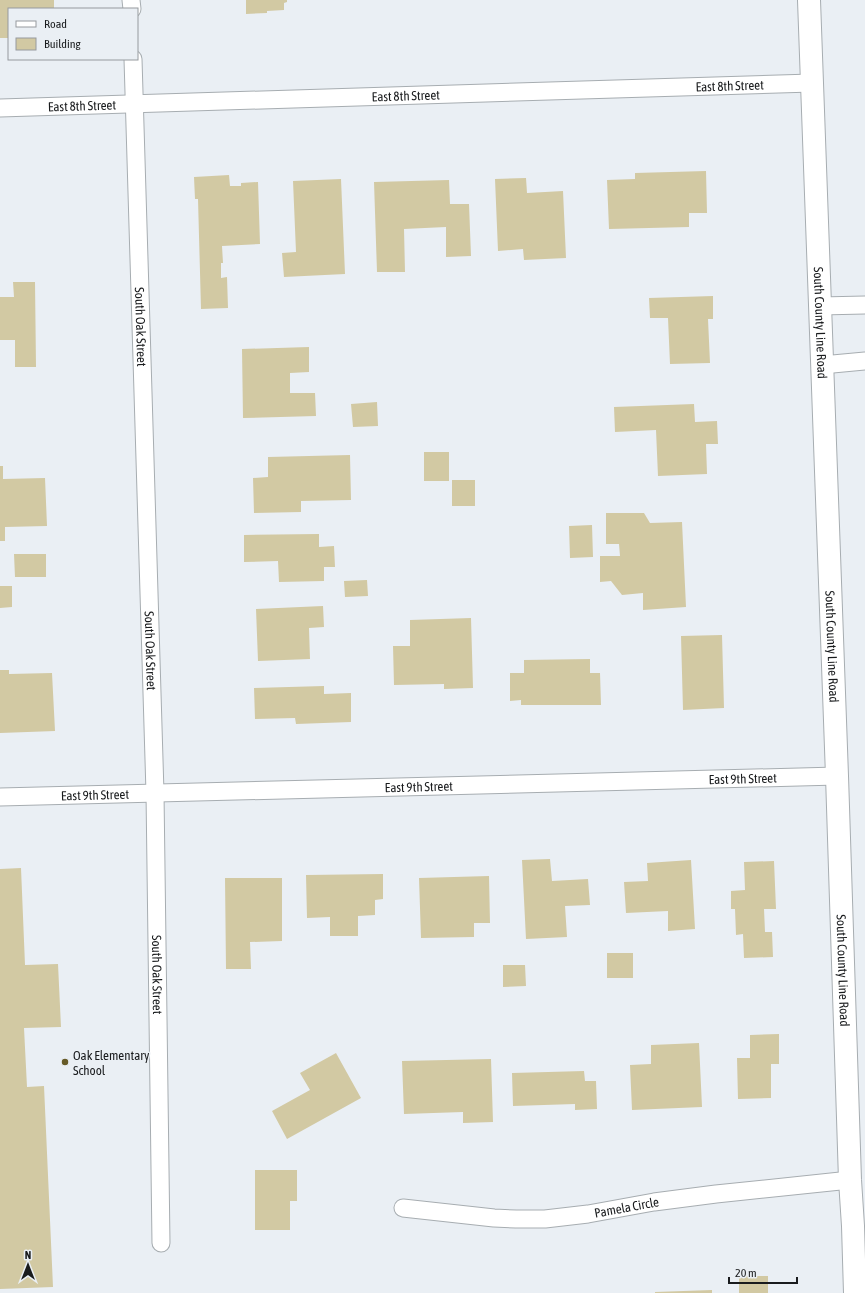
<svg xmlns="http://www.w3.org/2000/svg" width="865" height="1293" font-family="'Asap Condensed',sans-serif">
	<rect width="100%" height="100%" fill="#eaeff4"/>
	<path fill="#d2c9a3" d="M0,0h54v9h-45v29h-9z
		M246,0h41v2l-3,1v7l-17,1v2l-21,1z
		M706,171l1,42h-18v14l-80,2 -2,-49 28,-1v-6z
		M229,175l1,11h11v-3l17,-1 2,62 -38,2 1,17h-2v15l6,-1 1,31 -27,1 -3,-110h-3l-1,-22z
		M526,178l1,15 36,-2 3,67 -42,2 -1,-11 -25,2 -3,-72z
		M341,179l4,95 -61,3 -2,-24 14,-1 -3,-71z
		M449,180l1,24h19l2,52 -25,1v-30l-42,2 1,43h-28l-3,-90z
		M13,282h22l1,85h-21v-27h-15v-43h14z
		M713,296v23h-5l2,44 -40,1 -2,-46h-18l-1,-20z
		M309,347v25l-19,1v20h25l1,23 -73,2 -1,-69z
		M377,402l1,24 -25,1 -2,-23z
		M694,404l1,18 22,-1 1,23h-12l1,30 -49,2 -2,-46 -41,2 -1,-25z
		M424,452h25v29h-25z
		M350,455l1,45 -50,1v11l-47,1 -1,-35 15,-1v-20z
		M0,466h3v13l42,-1 2,48 -42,1v14h-5z
		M452,480h23v26h-23z
		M606,513h38l6,10 32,-1 4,85 -43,3v-17l-21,2 -11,-14 -11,1v-26h20l-1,-12h-13z
		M592,525l1,32 -23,1 -1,-32z
		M319,534v13l15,-1 1,21h-11v14l-45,1 -1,-21 -34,1v-27z
		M14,554h32v23h-31z
		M367,580l1,16 -23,1 -1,-16z
		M0,586h12v21l-12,1z
		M323,606l1,21 -15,1 1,31 -52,2 -2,-52z
		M471,618l2,70 -29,1v-5l-50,1 -1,-39h17v-26z
		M722,635l2,73 -41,2 -2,-74z
		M590,659v14h10l1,32h-80v-5l-11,1v-28h14v-13z
		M0,670h9v4l43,-1 3,58 -55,2z
		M324,686v8l27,-1v29l-55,2 -1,-6 -40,1 -1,-31z
		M550,859l2,22 36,-2 2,26 -25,1 2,31 -41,2 -4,-79z
		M691,860l4,69 -27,2v-20l-42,2 -2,-31 24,-1 -1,-18z
		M774,861l2,48h-12l1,23h7l1,25 -29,1 -1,-24 -7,1 -1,-26h-4v-18l14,-1 -1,-28z
		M21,868l4,97 33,-1 3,63 -37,1 3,59 17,-1 9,201 -53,2v-420z
		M383,874v25l-8,1v15l-17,1v20h-28v-19l-23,1 -1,-43z
		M489,876l1,47h-16v14l-53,1 -2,-60z
		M225,878h57v63l-32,1 1,27h-25z
		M607,953h26v25h-26z
		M503,965h22l1,21 -23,1z
		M779,1034v30h-8v34l-33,1 -1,-41h13v-23z
		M699,1043l3,64 -70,3 -2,-45 21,-1v-19z
		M336,1053l25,45 -74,41 -15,-28 38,-21 -10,-17z
		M491,1059l2,63 -30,1v-11l-59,2 -2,-53z
		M584,1071l1,10h11l1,28 -22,1v-6l-62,2 -1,-33z
		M255,1170h42v31h-7v29h-35z
		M739,1276h29v17h-29z
		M712,1290v3h-57v-1z"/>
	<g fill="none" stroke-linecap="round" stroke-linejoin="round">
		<g stroke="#a7adb1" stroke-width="19">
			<g id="street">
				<path d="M131,0l1,9"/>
				<path id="s1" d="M133,59l22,734 6,450"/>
				<path id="s2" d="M0,108l812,-25"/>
				<path d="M820,306l45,-1"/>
				<path d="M822,365l43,-4"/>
				<path id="s3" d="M0,797l837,-21"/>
				<path id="s4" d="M403,1208l91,10 22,1h29l43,-5 66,-12 62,-8 134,-14"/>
			</g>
		</g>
		<g stroke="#a7adb1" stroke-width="24">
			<g id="secondary">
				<path id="s5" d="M809,0l28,776 13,404 3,46 2,67"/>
			</g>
		</g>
		<use href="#street" stroke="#fff" stroke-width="17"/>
		<use href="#secondary" stroke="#fff" stroke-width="22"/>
	</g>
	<circle fill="#665a27" stroke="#eaeff4" stroke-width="1.5" cx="65" cy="1062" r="4"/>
	<g text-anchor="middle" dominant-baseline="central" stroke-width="3" stroke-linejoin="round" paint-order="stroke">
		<g font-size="13" fill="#191b1d" stroke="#eaeff4">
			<text stroke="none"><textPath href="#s2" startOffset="730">East 8th Street</textPath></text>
			<text stroke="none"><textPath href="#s2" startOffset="406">East 8th Street</textPath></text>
			<text stroke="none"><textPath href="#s2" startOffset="82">East 8th Street</textPath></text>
			<text stroke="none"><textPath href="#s5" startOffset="323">South County Line Road</textPath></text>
			<text stroke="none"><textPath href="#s1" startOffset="268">South Oak Street</textPath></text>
			<text stroke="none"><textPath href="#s5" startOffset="647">South County Line Road</textPath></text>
			<text stroke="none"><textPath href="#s1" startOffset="592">South Oak Street</textPath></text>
			<text stroke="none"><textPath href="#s3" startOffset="743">East 9th Street</textPath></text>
			<text stroke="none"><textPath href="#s3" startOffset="419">East 9th Street</textPath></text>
			<text stroke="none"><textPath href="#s3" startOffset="95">East 9th Street</textPath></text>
			<text stroke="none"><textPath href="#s5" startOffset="971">South County Line Road</textPath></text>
			<text stroke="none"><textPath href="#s1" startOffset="916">South Oak Street</textPath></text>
			<text stroke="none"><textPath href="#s4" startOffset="225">Pamela Circle</textPath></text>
		</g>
		<g font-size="13" fill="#191b1d" stroke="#eaeff4" text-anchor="start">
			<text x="73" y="1055">Oak Elementary<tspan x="73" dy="15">School</tspan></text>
		</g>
	</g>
	<rect x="8" y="8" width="130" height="52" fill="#eaeff4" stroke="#969a9e"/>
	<rect x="16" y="21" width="20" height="6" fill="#ffffff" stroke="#969a9e"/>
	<text x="44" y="28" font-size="12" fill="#191b1d">Road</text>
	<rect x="16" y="38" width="20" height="12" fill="#d2c9a3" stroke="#969a9e"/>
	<text x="44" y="48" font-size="12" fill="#191b1d">Building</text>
	<g transform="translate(28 1265)" stroke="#eaeff4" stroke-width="3" paint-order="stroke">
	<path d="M0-3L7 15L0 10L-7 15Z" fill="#191b1d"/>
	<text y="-6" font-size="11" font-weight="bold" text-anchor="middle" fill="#191b1d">N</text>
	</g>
	<path d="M729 1277v6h68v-6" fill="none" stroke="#191b1d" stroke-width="2"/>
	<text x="735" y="1277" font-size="12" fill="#191b1d" stroke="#eaeff4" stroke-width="3" paint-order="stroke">20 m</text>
</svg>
